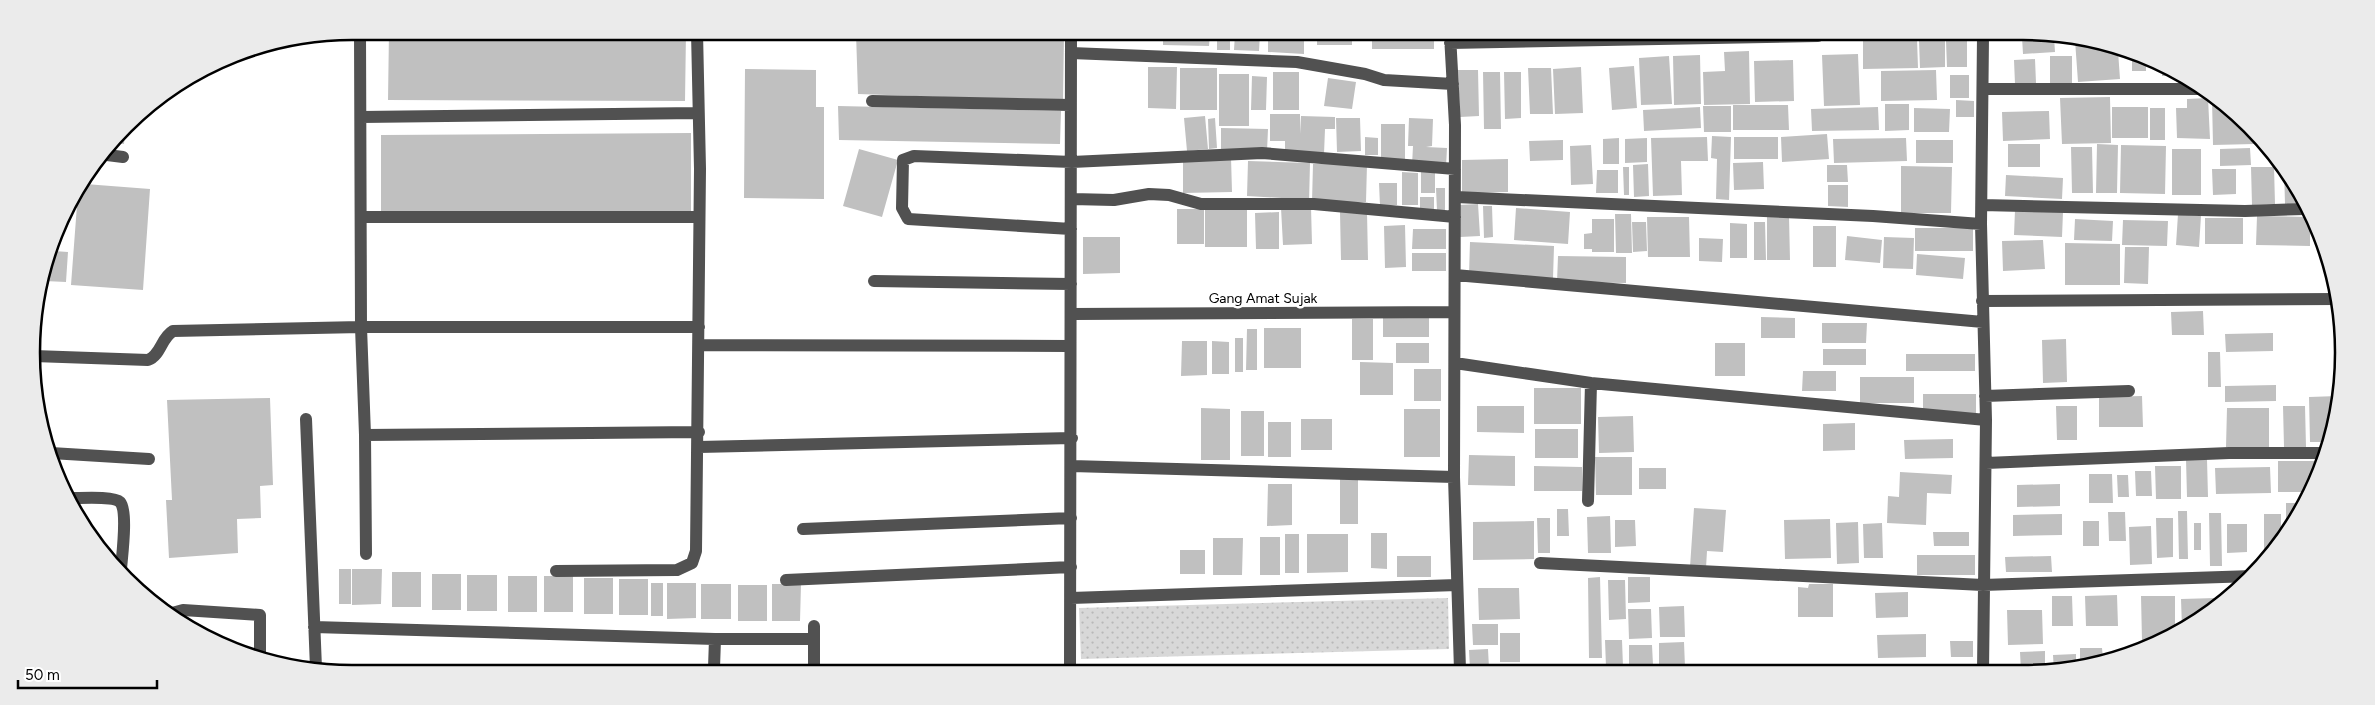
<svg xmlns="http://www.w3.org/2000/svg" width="2375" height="705" font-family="Figtree,sans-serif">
	<defs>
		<pattern id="grass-dots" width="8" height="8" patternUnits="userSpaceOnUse" patternTransform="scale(1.25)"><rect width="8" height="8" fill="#d8d8d8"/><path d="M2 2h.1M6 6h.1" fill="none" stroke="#b8b8b8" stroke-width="1.8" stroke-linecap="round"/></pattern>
	</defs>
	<rect width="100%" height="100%" fill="#fff"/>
	<path fill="url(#grass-dots)" d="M1448,598l1,51 -368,10 -2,-51z"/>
	<path fill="#c0c0c0" d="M389,31l297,1 -1,69 -297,-1z
		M856,33l208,1 -1,67 -205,-7z
		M1163,34h47l-1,12 -46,-1z
		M1217,34h13v16h-13z
		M1235,34h25l-1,17 -25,-1z
		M1268,34l36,1v19l-36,-2z
		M1317,35h35v10h-35z
		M1372,35h62v14h-62z
		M1454,35h43v2h-42z
		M2022,37h32l1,15 -32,2z
		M1917,39l1,29 -55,1v-29z
		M2090,39l28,12 2,28 -42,3 -3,-42z
		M1967,40v27h-20l-1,-26z
		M1919,41h26v26l-25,1z
		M1749,51l1,53 -46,1 -1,-33 22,-1 -1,-19z
		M1858,54l2,51 -36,1 -2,-51z
		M1700,55l1,49 -27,1 -1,-49z
		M1669,56l3,48 -31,1 -2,-47z
		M2050,56h22v27h-22z
		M2132,57l14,6v8h-14z
		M2035,59l1,24 -21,1 -1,-24z
		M1793,60l1,41 -39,1 -1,-41z
		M1634,66l3,42 -25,2 -3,-42z
		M1148,67h29l-1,42 -28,-1z
		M1581,67l2,46 -28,1 -2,-45z
		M1180,68h37v42h-37z
		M1528,68h23l2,46h-23z
		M745,69l71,1v37h8v92l-80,-1z
		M2162,69l16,7h-16z
		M1458,70h20l1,46 -19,1z
		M1936,70l1,30 -56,1v-30z
		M1273,72h26v38h-26z
		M1483,72h17l1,57h-17z
		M1504,72h17v46l-16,1z
		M1219,74h30v52h-30z
		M1950,75h19v23h-19z
		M1252,76l15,1 -1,33h-15z
		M1328,78l28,4 -4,27 -28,-3z
		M2110,97l1,46 -49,1 -2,-46z
		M2208,98l2,41 -33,-1 -1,-30h11v-9z
		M2212,99h2l40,40v5l-41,1z
		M1956,100l18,1v16h-18z
		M1885,104h24v26l-24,1z
		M1733,105h55l1,25h-56z
		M838,106l223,5 -1,33 -221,-4z
		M1703,106h28v26h-27z
		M1700,107l1,21 -57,3 -1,-21z
		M1878,107l1,23 -67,1 -1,-22z
		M2112,107h36v31h-36z
		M1914,108l36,1 -1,23h-35z
		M2150,108h15v32h-15z
		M2049,111l1,28 -47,2 -1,-29z
		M1270,114h15v19v-19h15v20l1,-18 34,1v12h-10l-1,25 -39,-2v-11h-15z
		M1205,116l3,33 -21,2 -3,-33z
		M1215,118l2,30 -8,1 -1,-30z
		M1336,118h24l1,33 -24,1z
		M1409,118l24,1 -1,27 -6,1 21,1 -1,19 -34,-2 1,-19h-5z
		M133,122l-1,10h-7l-1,12 -8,-1z
		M1381,124h24v36l-24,-1z
		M1221,128l47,1 -1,22 -46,-1z
		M691,133v79l-310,3v-80z
		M1827,134l2,25 -47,3 -1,-25z
		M1712,136l19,1 -2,63 -13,-1 1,-40 -6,-1z
		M1365,137l13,1v17h-13z
		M1707,137l1,24h-27l1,34 -29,1 -2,-58z
		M1734,137h44v22h-44z
		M1619,138v26h-16v-25z
		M1647,138v24l-22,1v-24z
		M1906,138l1,23 -73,2 -1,-24z
		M1563,140v20l-33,1 -1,-20z
		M1916,140h37v23h-37z
		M2008,144h32v23h-32z
		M2097,144l21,1 -1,48h-21z
		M1591,145l2,39 -22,1 -1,-39z
		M2121,145l45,1 -1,48 -45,-1z
		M2071,147h21l1,46h-21z
		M2250,148l1,17 -31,1v-17z
		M859,149l39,11 -16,57 -39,-11z
		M2172,149h29v46h-29z
		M1231,157l1,35 -49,1v-35z
		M1508,159v33l-46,1v-33z
		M1248,161l62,2 -1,40 -27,-1v-4l-35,-2z
		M1763,162l1,27 -30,1 -1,-27z
		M1313,164h54l-1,38h-54z
		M1648,164l1,32 -15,1 -1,-32z
		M1827,165h20l1,17h-21z
		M1901,166l51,1 -1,46h-50z
		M1623,167h6v28h-5z
		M2251,167h23l1,37 -23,1z
		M2284,168l5,6 13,29 -17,1z
		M2212,169h24v25l-23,1z
		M1597,170h21v23h-22z
		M1402,172l16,1v32h-16z
		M1421,172h14v21h-14z
		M2006,175l57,3 -1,21 -57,-3z
		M1379,183h18v22l-17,1z
		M85,184l65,5 -7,101 -72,-5 7,-93z
		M1828,185h20v22l-20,-1z
		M1436,188h9v23h-8z
		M1420,197h14v17h-14z
		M1478,204l2,32 -20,1 -1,-32z
		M1483,206h9l1,31 -9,1z
		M1311,207l1,37 -29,1 -2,-37z
		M1516,208l54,4 -2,32 -54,-4z
		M1177,209h27v35h-27z
		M1205,209h42v38h-42z
		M2015,210l48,2 -1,25 -48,-2z
		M1279,212v37h-23l-1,-36z
		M1340,212h27l1,48h-27z
		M1615,214h16l1,39h-16z
		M2178,214l23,2 -2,31 -23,-2z
		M1767,216h22l1,44h-23z
		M2257,216l51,1 2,7v22l-54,-1z
		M1647,217h42l1,40h-42z
		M2205,218h38v26h-38z
		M1592,219h22v33h-22v-3h-8v-15l8,-1z
		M2075,219l38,2 -1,20 -38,-1z
		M2123,220l45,1 -1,25 -45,-1z
		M1632,222h14l1,29 -14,1z
		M1754,222h11l1,38h-12z
		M1730,223l17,1v34h-17z
		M1405,225l1,42 -21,1 -1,-42z
		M1813,226h23v41h-23z
		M1915,228h58v23h-58z
		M1413,229h33v20h-34z
		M1847,236l35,4 -2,23 -35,-3z
		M1083,237h37v36l-37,1z
		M1884,237l30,1 -1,31 -30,-1z
		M1699,238l24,1 -1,23 -23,-1z
		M2043,240l2,29 -42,2 -1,-30z
		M1470,242l84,4 -1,33 -84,-4z
		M2065,243l55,1v41h-55z
		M2125,247h24l-1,37 -24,-1z
		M54,251l14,1 -2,30 -21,-1z
		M1412,253h34v18h-34z
		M1917,254l48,4 -2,21 -47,-4z
		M1558,256l68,1v26l-69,-1z
		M2203,311l1,24h-32l-1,-23z
		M1761,317l34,1v20h-34z
		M1383,318h46v19h-46z
		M1352,319h21v41h-21z
		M1822,323h45l-1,20h-44z
		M1264,328h37v40h-37z
		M1247,329h10v41h-11z
		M2273,333v18l-47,1 -1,-18z
		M1235,338h8v34h-8z
		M2066,339l1,43 -24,1 -1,-43z
		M1182,341h25v34l-26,1z
		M1212,341l17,1v32h-17z
		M1396,343h33v20h-33z
		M1715,343h30v33h-30z
		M1823,349h43v16h-43z
		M2208,352h12l1,35h-13z
		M1906,354h69v17h-69z
		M1360,362l33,1v32h-33z
		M1414,369h27v32h-27z
		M1803,371h33v20h-34z
		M1860,377h54v26h-54z
		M2276,385v16l-51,1v-16z
		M1534,388h47v36h-47z
		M1923,394h53v19h-53z
		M2142,396l1,31h-44v-30z
		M2338,396v19l-9,27h-19l-1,-45z
		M270,398l3,87 -13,1 1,32 -24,1 1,34 -69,5 -3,-58h6l-5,-100z
		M1477,406h47v27l-47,-1z
		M2056,406h21v34h-20z
		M2283,406h22l1,41h-22z
		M1201,408l29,1v51h-29z
		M2227,408h42v39h-43z
		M1404,409h36v48h-36z
		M1241,411h23v45h-23z
		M1633,416l1,36 -35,1 -1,-36z
		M1301,419h31v31h-31z
		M1268,422h23v35h-23z
		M1855,423v27l-32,1v-27z
		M1535,429h43v29h-43z
		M1953,439v19l-48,1 -1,-19z
		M1469,455l46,1v30l-47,-1z
		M1595,457h37v38h-36z
		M2186,459h21l1,38h-21z
		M2278,461h36v23l-3,8h-33z
		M1534,466l48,1v24h-48z
		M2155,466h26v33h-25z
		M2270,467l1,26 -55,1 -1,-26z
		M1639,468h27v21h-27z
		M2135,471h16l1,25h-16z
		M1900,472l52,3 -1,19 -24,-1 -1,32 -39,-2 1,-27 11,1z
		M2089,474h23l1,29h-24z
		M2117,475h11l1,22h-11z
		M1340,479h18v45h-18z
		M1268,484h24v41l-25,1z
		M2060,484v22l-43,1v-22z
		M2286,503h18l-18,26z
		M1694,508l32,2 -3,42 -16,-1 -1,17 -16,-1z
		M1557,509h11l1,27h-12z
		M2178,511h9l1,48h-9z
		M2108,512h17l1,29h-17z
		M2209,513h12l1,53h-12z
		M2062,514v21l-49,1v-21z
		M2264,514h17v22l-14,19h-3z
		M1610,516l1,37h-23l-1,-36z
		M1537,518h13v35h-12z
		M2156,518h17v39l-16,1z
		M1830,519l1,39 -46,1 -1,-39z
		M1615,520h20l1,26 -21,1z
		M1534,521v38l-61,1v-38z
		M2083,521h16v25h-16z
		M1858,522l1,41 -22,1 -1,-41z
		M1882,523l1,35h-19l-1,-34z
		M2194,523h7v27h-7z
		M2227,524h20v28l-20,1z
		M2151,526l1,38 -22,1 -1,-38z
		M1933,532h36v14h-35z
		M1371,533h16v36l-16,-1z
		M1285,534h14v39h-14z
		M1307,534h41v38l-41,1z
		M1260,537h20v38h-20z
		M1213,538h30l-1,37h-29z
		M1180,550h25v24h-25z
		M1917,555h58v20h-58z
		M1397,556h34v21h-34z
		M2051,556l1,16h-46l-1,-15z
		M339,569h12v35h-12z
		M352,569h30l-1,35 -29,1z
		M392,572h29v35h-29z
		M432,574h29v36h-29z
		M467,575h30v36h-30z
		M508,576h29v36h-29z
		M544,576h29v36h-29z
		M1600,577l2,81h-13l-1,-80z
		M1628,577h22v25l-22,1z
		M584,578h29v36h-29z
		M619,579h29v36h-29z
		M1608,580h17l1,39 -17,1z
		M651,583h12v33h-12z
		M667,583h29v35l-29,1z
		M701,584h30v35h-30z
		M772,584h29l-1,37h-28z
		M1809,584h24v33h-35v-30l10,1z
		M738,585h29v36h-29z
		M1478,588h41l1,31 -41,1z
		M1908,592v25l-32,1 -1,-25z
		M2117,595l1,31h-32l-1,-30z
		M2052,596h20l1,30h-21z
		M2141,596h34v37l-11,8h-22z
		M2216,598v6l-34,24 -1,-29z
		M1684,606l1,31h-25l-1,-30z
		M1628,609h23l1,29 -23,1z
		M2007,610h35l1,34 -35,1z
		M1472,624h26v21h-25z
		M1500,633h20v29h-20z
		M1926,634v23l-48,1 -1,-23z
		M1605,640h17l1,27h-17z
		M1950,641h23v16h-22z
		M1684,642l1,25 -26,1v-25z
		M1629,645h23l1,20h-24z
		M2080,648h22l1,11 -23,7z
		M1488,649l1,19 -19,1 -1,-19z
		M2045,651v20h-24l-1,-19z
		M2076,654v13l-22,4 -1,-16z
		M1965,665v6h-37v-5z"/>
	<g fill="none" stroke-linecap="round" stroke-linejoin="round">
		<path stroke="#515151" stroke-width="12" d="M360,31l1,296 4,108 334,-3
			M1450,35l5,90 -1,352 6,193
			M1450,43l368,-7
			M1071,53l226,9 68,12 19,6 69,4
			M1984,89h220
			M872,101l199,4
			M361,117l337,-4
			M107,155l16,2
			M1456,197l417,19 108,8
			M1072,199l42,1 35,-6 20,1 32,9h113l141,13
			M1982,205l263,6 59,-2
			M362,217h337
			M1071,229l-163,-10 -6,-11 1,-48 11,-4 158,6 190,-9 193,16
			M1455,275l528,47
			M874,281l197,3
			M1982,301l356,-2
			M1072,314l382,-2
			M699,345l371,1
			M34,356l114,4c13,-5 13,-22 25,-29l188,-4h338
			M1455,363l136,20 395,37
			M1985,396l144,-5
			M306,419l10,249
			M365,435l1,119
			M699,447l373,-9
			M51,453l98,6
			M1986,463l243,-10h96
			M1072,466l382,11
			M73,498c9,0 41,-2 47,4 8,9 2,54 1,67
			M1588,501l3,-118
			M803,529l268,-11
			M1540,563l443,22 270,-9
			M556,571l121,-1 15,-7 4,-12 4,-382 -3,-137
			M786,580l285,-13
			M1071,598l386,-13
			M172,613l11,-3 77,5v41
			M314,627l401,12h99
			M714,668l1,-29
			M814,669v-43
			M1070,669l1,-635
			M1983,671l3,-251 -5,-196 2,-187"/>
	</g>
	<g text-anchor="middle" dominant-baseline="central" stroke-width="5" stroke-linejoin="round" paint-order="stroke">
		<g font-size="14" fill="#000" stroke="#fff">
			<text x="1263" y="298">Gang Amat Sujak</text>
		</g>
	</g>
	<path d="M0 0H2375V705H0ZM352 40H2023A312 312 0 0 1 2335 352V353A312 312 0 0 1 2023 665H352A312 312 0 0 1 40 353V352A312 312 0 0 1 352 40Z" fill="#ebebeb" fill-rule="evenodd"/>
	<path fill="none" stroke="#000" stroke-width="2.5" d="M352 40H2023A312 312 0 0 1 2335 352V353A312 312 0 0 1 2023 665H352A312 312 0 0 1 40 353V352A312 312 0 0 1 352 40Z"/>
	<path d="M18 680v8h139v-8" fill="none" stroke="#000000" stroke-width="2.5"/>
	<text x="25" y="680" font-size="15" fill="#000000" stroke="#ffffff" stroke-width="4" paint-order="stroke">50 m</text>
</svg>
